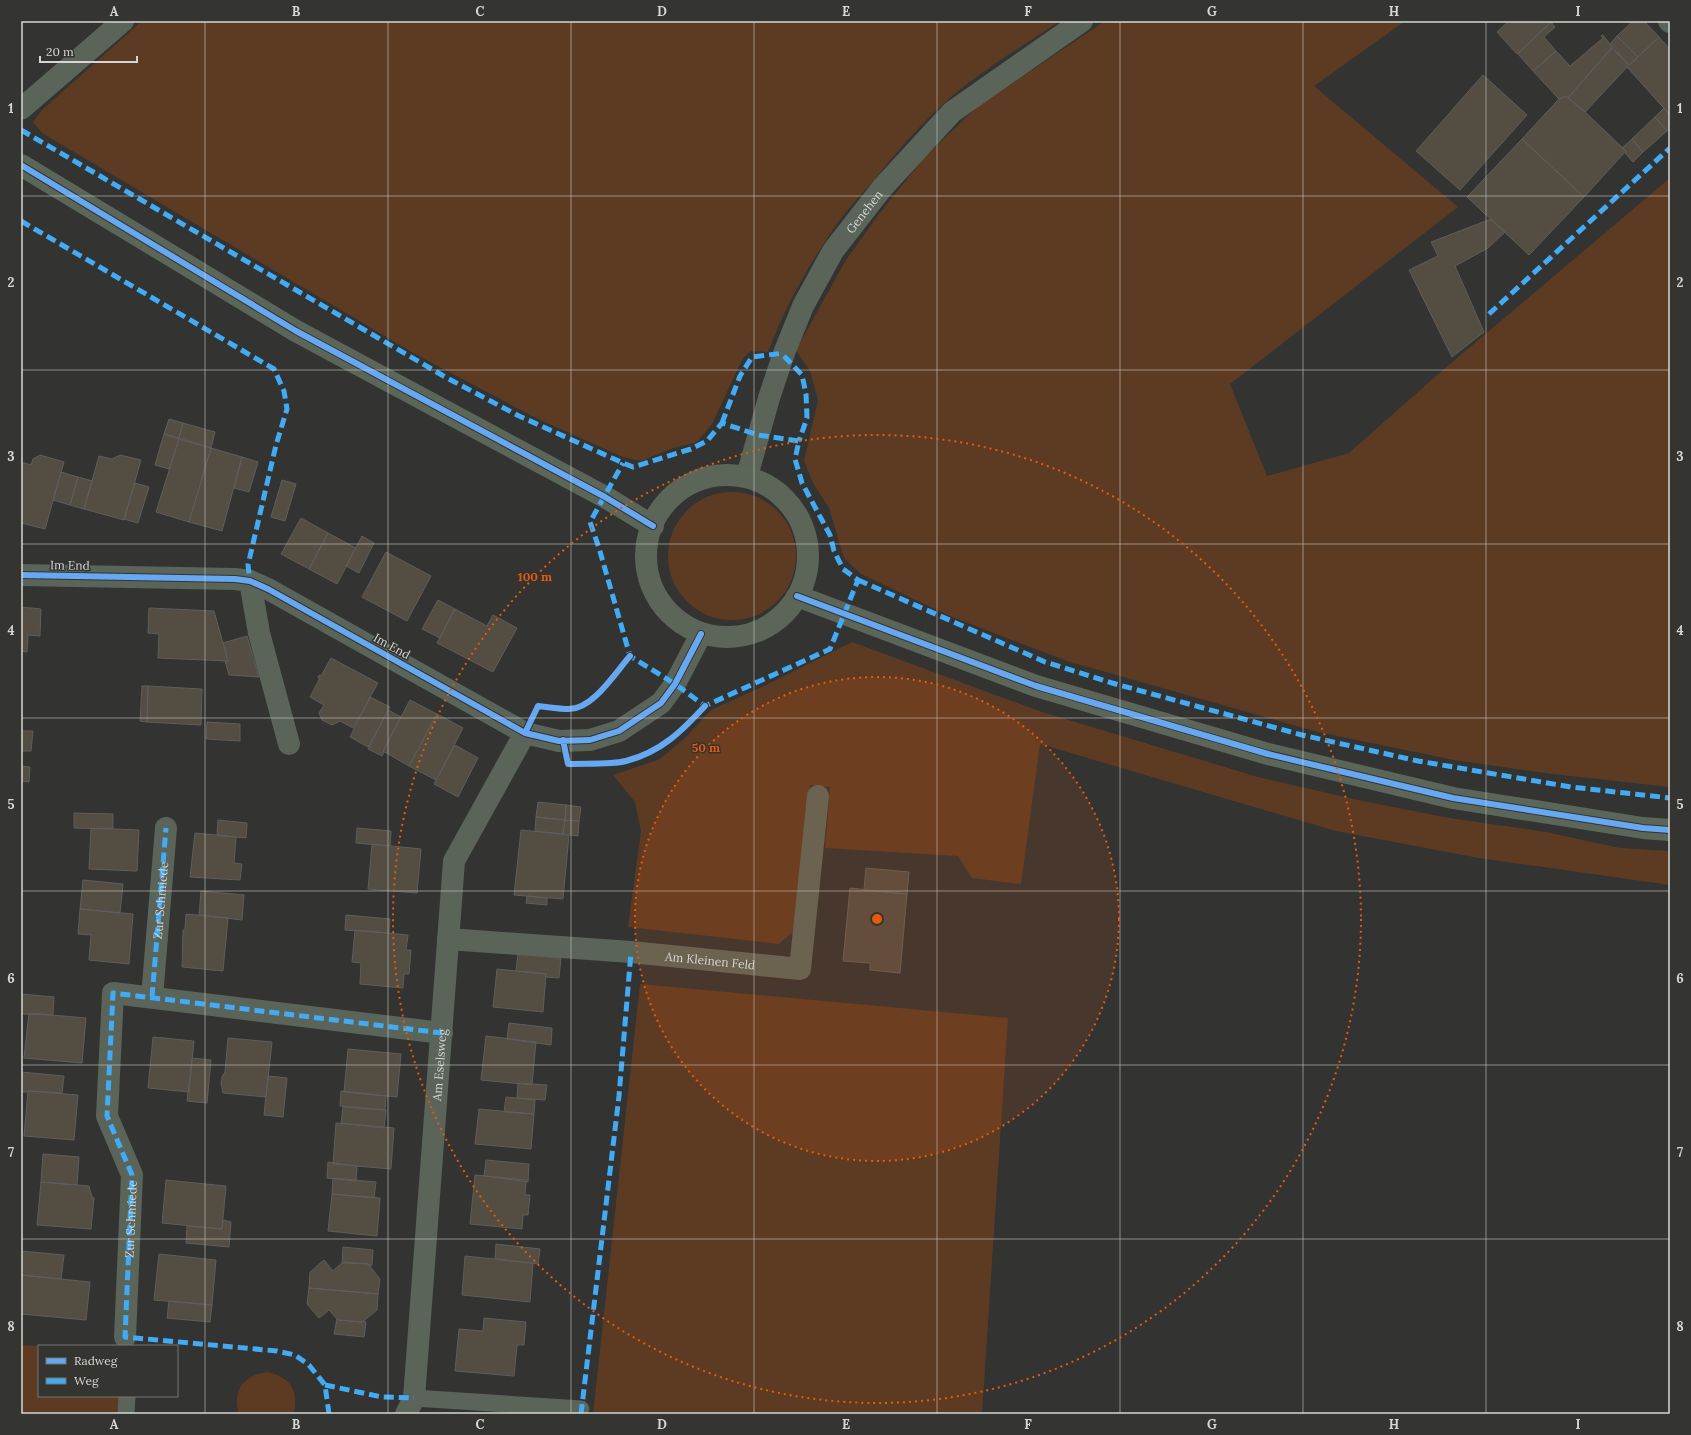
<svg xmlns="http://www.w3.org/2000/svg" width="1691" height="1435" font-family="Lora,serif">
	<rect width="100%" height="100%" fill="#333332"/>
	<path fill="#5d3b23" d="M142,21h918c-40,27 -83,52 -119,85 -24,22 -46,48 -67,74 -15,17 -32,35 -44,54 -25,37 -46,76 -62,118l-17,-1 -8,7 -31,66 -15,18 -24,6 -32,13 -18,-4 -87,-39 -119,-63 -375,-222 -9,-11 9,-12z
		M1105,21h300l-91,65 144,121 -228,177 37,92 82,-23 95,-84 226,-191v609l-117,-13 -99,-14 -136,-28 -251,-71 -115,-44 -91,-43 -17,-16 -15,-50 -16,-25 -9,-22 14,-61 -8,-29 -14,-21 50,-90 33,-46 46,-57 51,-49z
		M668 556a64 64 0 1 1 128 0a64 64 0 1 1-128 0Z
		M852,642l190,70 216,65 100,23 91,18 97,14 74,16 50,3v34l-191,-27 -143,-27 -296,-87 -19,140 -49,-6 -14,-22 -133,-8 5,-61 -20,-2 -15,145 -16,14 -151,-17 13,-96 -6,-29 -22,-27 47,-16 25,-21 26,-28 53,-24z
		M640,984l368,34 -26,396h-389z
		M21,1345l20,1h-2v50h80l-1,18h-97z
		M267,1372c23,5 32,18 27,41l-55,1c-7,-24 4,-38 28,-42z"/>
	<path fill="#534d42" stroke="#5e5e5d" d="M1509,21h43l-35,33 -20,-22z
		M1633,21h11l15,16 -21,20 -21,-21z
		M1551,22l4,5 -11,10 12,14 -23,20 -15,-17z
		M1603,35l9,12 -44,51 -2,-2 -7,3 -26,-28 23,-20 14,15 33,-28 -2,-2z
		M1617,36l21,21 -9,8 -19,-21z
		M1659,37l11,12v66l-43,-48z
		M1612,48l17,17 -44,47 -17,-14z
		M1483,75l44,40 -67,75 -44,-39z
		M1566,96l19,16 41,39 -42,46 -62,-58 37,-40z
		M1664,108l6,7v13l-3,3 -12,-14z
		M1655,117l12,14 -24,21 -11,-13z
		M1522,139l62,58 -55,58 -62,-58z
		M1632,139l11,13 -10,10 -8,-9 1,-2 -4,-3z
		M1491,219l14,13 -17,16 -33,18 29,66 -32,25 -43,-87 29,-14 -7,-14z
		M169,419l14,4 -4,15 -15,-4z
		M183,423l32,9 -4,16 -32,-10z
		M164,434l15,5 -10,30 -14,-4z
		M179,439l32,9 -22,74 -33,-10z
		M211,448l31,9 -20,74 -33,-9z
		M40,455l24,7 -19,67 -24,-6v-61l10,3 2,-6z
		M120,455l21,5 -17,60 -40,-11 15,-53 13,3z
		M242,457l16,5 -9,30 -15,-4z
		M61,472l17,5 -8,28 -17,-5z
		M78,477l14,4 -8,28 -14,-4z
		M282,480l14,4 -11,37 -14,-4z
		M135,483l14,4 -11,36 -14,-4z
		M301,518l27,15 -19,36 -28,-15z
		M328,533l28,15 -19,36 -28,-15z
		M362,536l12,7 -15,30 -13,-7z
		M386,552l45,24 -24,45 -45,-24z
		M438,600l17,9 -15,29 -18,-9z
		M21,607l20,2 -1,27 -12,-1 -1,17 -6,-1z
		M149,608l65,3 14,50 -70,-3 1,-24 -11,-1z
		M455,609l32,17 6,-11 24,13 -24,44 -56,-29z
		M247,636l12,41 -30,-2 -4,-14h3l-5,-18z
		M331,658l47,25 -25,45 -13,-7 -8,4 -10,-5 -3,-7 5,-8 -14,-8 10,-19h-2l1,-3 2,1z
		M142,686h6l-1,36 -7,-1z
		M148,686l54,3 -1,36 -54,-3z
		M370,697l20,10 -22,40 -18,-10z
		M410,700l27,14 -28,52 -26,-15z
		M388,710l13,7 -18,34 1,1 -2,4 -14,-7z
		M437,714l26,14 -27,52 -27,-14z
		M207,722l33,2v17l-34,-2z
		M21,731h12l-2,20h-10z
		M455,745l23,13 -20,39 -24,-13z
		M21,766l9,1 -1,15 -8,-1z
		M538,802l28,3 -1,15 -29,-3z
		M566,805l15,2 -2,14 -14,-1z
		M74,813l39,1v15l-39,-1z
		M536,817l29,3 -2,14 -28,-3z
		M218,820l29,3 -1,15 -29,-3z
		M565,820l14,1 -1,15 -15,-2z
		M91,828l48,2 -2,41 -48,-2z
		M357,828l34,3 -1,15 -34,-3z
		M521,830l48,5 -6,64 -49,-4z
		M195,833l41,4 -2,26 8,1 -2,16 -50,-3z
		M372,844l49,5 -4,44 -49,-4z
		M866,868l43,4 -2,22 -43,-4z
		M83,880l40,4 -3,29 -40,-4z
		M850,888l57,6 -7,79 -30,-3v-7l-27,-2z
		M201,891l43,4 -2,25 -43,-5z
		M527,896l20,2v7l-21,-2z
		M80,909l53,5 -4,50 -40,-4 2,-25 -13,-1z
		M186,914l42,4 -5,53 -41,-4 1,-37h2z
		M346,915l44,4 -1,14 -44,-3z
		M355,930l53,5 -2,15h5l-2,24h-5l-1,14 -43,-4 1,-21 -9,-1z
		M518,954l43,4 -2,20 -13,-1v-3l-30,-3z
		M497,969l49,5 -3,38 -50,-5z
		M21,994l33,3 -1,18 -32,-1z
		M29,1013l57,5 -4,45 -58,-5z
		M509,1023l43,5 -1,17 -44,-6z
		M486,1036l50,6 -4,43 -51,-5z
		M153,1037l41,4 -5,51 -41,-4z
		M228,1038l44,4 -6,55 -43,-4 -2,-10 1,-6 3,-5z
		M348,1049l53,5 -4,43 -53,-5z
		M192,1058l19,2 -4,43 -20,-2z
		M21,1072l43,4 -2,17 -34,-2v1h-7z
		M268,1076l19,2 -4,39 -19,-2z
		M518,1083l29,2 -2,15 -28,-2z
		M28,1091l50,4 -4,45 -50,-4z
		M341,1091l45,5 -1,14 -45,-4z
		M506,1097l29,3 -1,14 -30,-2z
		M343,1107l43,3 -2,18 -43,-5z
		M479,1109l55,5 -3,35 -56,-5z
		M336,1123l58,5 -3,41 -58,-5z
		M43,1154l36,3 -2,28 -36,-3z
		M486,1160l43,4 -1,18 -44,-6z
		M328,1162l29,4 -1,15 -29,-3z
		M475,1175l51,5 -1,15h5l-2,20h-5l-1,14 -52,-5z
		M333,1178l43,4 -2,16 -42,-4z
		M166,1180l60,6 -4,43 -60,-6z
		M41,1182l48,4 3,11 2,1 -3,31 -54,-4z
		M332,1194l48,4 -3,38 -49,-5z
		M223,1220l8,2 -2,25 -43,-4 1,-17 35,3z
		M496,1244l44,5 -2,15 -43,-5z
		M343,1247l30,3 -1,15 -2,1 -2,-2 -26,-1z
		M21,1251l43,4 -3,24 -40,-4z
		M159,1254l57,6 -4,45 -58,-5z
		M465,1256l68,7 -3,39 -68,-7z
		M324,1260l9,11 10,-9 25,2 12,15 -2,15 -69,-6 1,-16z
		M21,1275l69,7 -4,38 -65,-6z
		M309,1288l69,6 -1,16 -15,12 -24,-2 -9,-10 -10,8 -12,-14z
		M169,1301l43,4 -2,17 -43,-4z
		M484,1318l42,4 -2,23h-7l-3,31 -59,-5 4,-42 24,2z
		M337,1319l1,1 24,2 2,-1 2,1 -2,15 -30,-3z"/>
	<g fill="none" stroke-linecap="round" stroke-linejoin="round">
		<path stroke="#5a6459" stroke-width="17" d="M414,1398l167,11
			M126,1414l1,-18"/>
		<g stroke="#5a6459" stroke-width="22">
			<path d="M1669,21l1,1"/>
			<path d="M21,109l102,-88"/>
			<path id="s1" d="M747,476l22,-78 15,-45 19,-47 30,-55 49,-63 70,-76 130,-91"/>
			<path d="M21,575l214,4 15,2 18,8 257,144 34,8 31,-1 29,-9 42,-28 14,-19 26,-50"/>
			<path d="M250,581l9,52 30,111"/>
			<path id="s2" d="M448,939l183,13 169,17 18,-173"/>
			<path id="s3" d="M152,997l14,-169"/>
			<path id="s4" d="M125,1337l7,-162 -25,-59 6,-123 329,40"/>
			<path id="s5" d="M406,1414l8,-16 40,-537 71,-128"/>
		</g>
		<path stroke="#5b6659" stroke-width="22" d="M21,165l275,166 309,166 48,29
			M646 556a81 81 0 1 1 162 0a81 81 0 1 1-162 0Z
			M797,596l239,90 232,68 185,44 190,30 27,2"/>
		<path stroke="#42abf6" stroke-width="5" stroke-dasharray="10 5" stroke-linecap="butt" d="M21,130l426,248 72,38 104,47 10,4 58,-18 16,-8 15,-18 36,12 41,6 -4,18 7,24 28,52 4,16 9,18 15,11 -28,69 -125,57 -30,-22 -45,-28 -31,-108 -9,-26 33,-59
			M21,221l253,148 10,22 3,18 -11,36 -28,120 2,16
			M1489,314l181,-166
			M784,356l18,19 4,19 1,24 -8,23
			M722,423l18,-47 12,-19 32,-4
			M858,580l187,82 67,21 190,52 116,26 153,26 99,11
			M152,997l14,-169
			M325,1385l57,12 32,1
			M329,1414l-4,-29 -16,-20 -14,-10 -18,-4 -152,-14 7,-162 -25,-59 6,-123 329,40
			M581,1414l38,-318 12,-144"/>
		<g stroke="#343431" stroke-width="8">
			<path id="cycleway" d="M21,165l275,166 309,166 48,29
				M21,575l214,4 15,2 18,8 257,144 34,8 31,-1 29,-9 42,-28 14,-19 26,-50
				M797,596l239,90 232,68 185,44 190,30 27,2
				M525,733l13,-27c10,1 21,3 31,3 24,0 46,-36 61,-53
				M563,740l5,24c17,-1 42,1 58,-3 35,-9 56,-30 79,-55"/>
		</g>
		<use href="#cycleway" stroke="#66a8f1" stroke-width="6"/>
	</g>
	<path fill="none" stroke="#d6d6d5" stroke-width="1" stroke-opacity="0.55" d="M205,21v1393M388,21v1393M571,21v1393M754,21v1393M937,21v1393M1120,21v1393M1303,21v1393M1486,21v1393M21,196h1649M21,370h1649M21,544h1649M21,718h1649M21,891h1649M21,1065h1649M21,1239h1649"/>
	<circle cx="877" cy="919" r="242" fill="#e8590c" fill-opacity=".12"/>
	<g fill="none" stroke="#e8590c" stroke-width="2" stroke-dasharray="2 4">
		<circle cx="877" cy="919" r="242"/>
		<circle cx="877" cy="919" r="484"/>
	</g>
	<g text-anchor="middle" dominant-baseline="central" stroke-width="3" stroke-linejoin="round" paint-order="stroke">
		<g font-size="12" fill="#d6d6d5" stroke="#343431">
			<text stroke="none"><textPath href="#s1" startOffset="292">Genehen</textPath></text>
			<text transform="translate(70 565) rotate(1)">Im End</text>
			<text transform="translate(392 646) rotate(29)">Im End</text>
			<text stroke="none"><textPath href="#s3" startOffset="97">Zur Schmiede</textPath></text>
			<text stroke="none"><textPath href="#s2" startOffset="263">Am Kleinen Feld</textPath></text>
			<text stroke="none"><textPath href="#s5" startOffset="352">Am Eselsweg</textPath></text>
			<text stroke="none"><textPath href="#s4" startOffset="118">Zur Schmiede</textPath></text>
		</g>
	</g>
	<circle cx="877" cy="919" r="6" fill="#e8590c" stroke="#343431" stroke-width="2"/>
	<g font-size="12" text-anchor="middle" font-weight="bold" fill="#e8590c" stroke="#343431" stroke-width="3" stroke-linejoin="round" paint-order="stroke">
		<text x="535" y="581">100 m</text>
		<text x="706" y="752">50 m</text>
	</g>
	<rect width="1691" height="1435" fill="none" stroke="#343431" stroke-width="44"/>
	<rect x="38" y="1345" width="140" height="52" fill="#343431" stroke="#757573"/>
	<rect x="46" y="1358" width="20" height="6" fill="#66a8f1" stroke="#757573"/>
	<text x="74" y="1365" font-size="12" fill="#d6d6d5">Radweg</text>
	<rect x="46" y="1378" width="20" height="6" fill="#42abf6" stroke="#757573"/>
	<text x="74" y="1385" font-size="12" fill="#d6d6d5">Weg</text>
	<path d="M40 56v6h97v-6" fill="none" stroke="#d6d6d5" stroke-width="2"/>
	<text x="46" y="56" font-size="12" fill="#d6d6d5" stroke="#343431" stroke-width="3" paint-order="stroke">20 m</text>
	<rect x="22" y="22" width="1647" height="1391" fill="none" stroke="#d6d6d5" stroke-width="1.5"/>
	<g font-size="13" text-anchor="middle" font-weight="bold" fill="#d6d6d5">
		<text x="114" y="16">A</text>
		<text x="296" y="16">B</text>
		<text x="480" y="16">C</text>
		<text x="662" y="16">D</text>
		<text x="846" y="16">E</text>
		<text x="1028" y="16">F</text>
		<text x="1212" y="16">G</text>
		<text x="1394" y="16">H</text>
		<text x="1578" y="16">I</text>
		<text x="11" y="113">1</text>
		<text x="1680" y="113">1</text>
		<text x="11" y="287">2</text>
		<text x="1680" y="287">2</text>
		<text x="11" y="461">3</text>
		<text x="1680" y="461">3</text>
		<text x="11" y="635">4</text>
		<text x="1680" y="635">4</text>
		<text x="11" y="809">5</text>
		<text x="1680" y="809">5</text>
		<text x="11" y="983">6</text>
		<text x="1680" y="983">6</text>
		<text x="11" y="1157">7</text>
		<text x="1680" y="1157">7</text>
		<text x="11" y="1331">8</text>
		<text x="1680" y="1331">8</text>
		<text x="114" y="1429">A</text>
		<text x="296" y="1429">B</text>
		<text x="480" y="1429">C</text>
		<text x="662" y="1429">D</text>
		<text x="846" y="1429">E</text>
		<text x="1028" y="1429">F</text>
		<text x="1212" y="1429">G</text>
		<text x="1394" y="1429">H</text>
		<text x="1578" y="1429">I</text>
	</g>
</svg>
